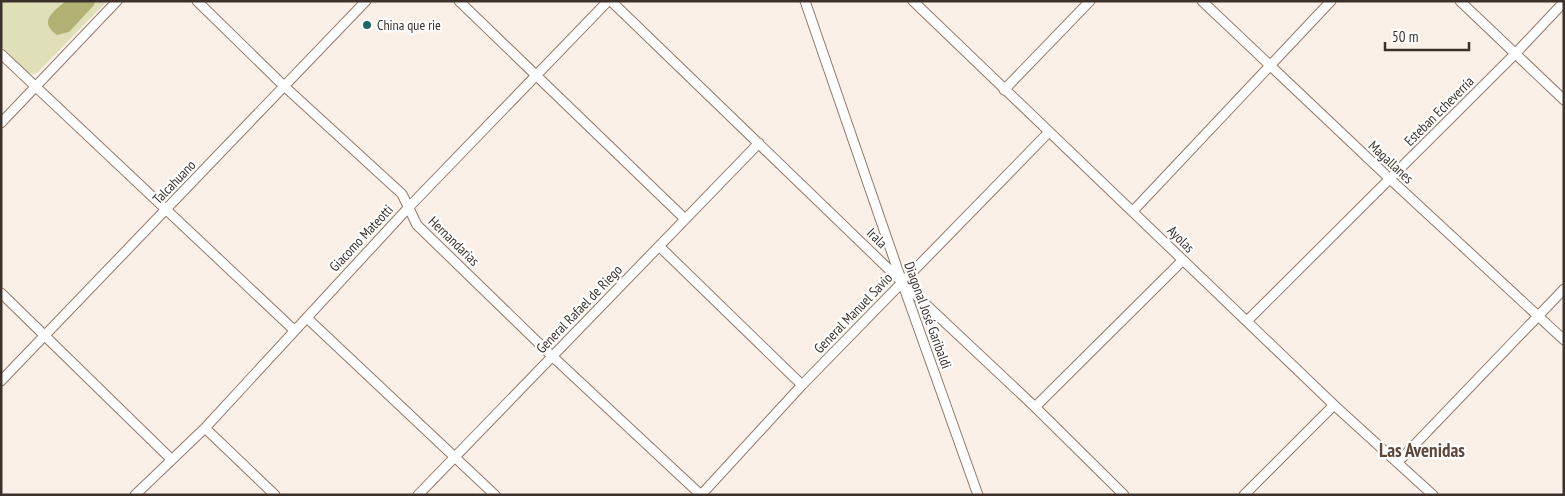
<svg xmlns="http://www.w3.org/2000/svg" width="1565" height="496" font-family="'PT Sans Narrow',sans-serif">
	<rect width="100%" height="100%" fill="#fbf0e8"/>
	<path fill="#dfe0b8" d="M1,1h106l-70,72 -4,1 -5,-1 -27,-27z"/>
	<path fill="#b0b173" d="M66,1h29l-1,4 -25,27 -12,3c-19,-14 -4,-23 9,-34z"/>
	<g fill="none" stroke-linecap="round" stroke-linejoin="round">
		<g stroke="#937a6a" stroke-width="11">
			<path id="street" d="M197,1l87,85 118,108 15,31 135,131 149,139
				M459,1l226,218
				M611,1l291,281 133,125 89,88
				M805,1l97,281 76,213
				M913,1l421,404 99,90
				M1202,1l188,178 174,161
				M1460,1l104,99
				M1,54l293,276
				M1004,90l86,-89
				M1,123l116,-122
				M1133,211l198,-210
				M659,246l143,139
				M1,293l170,166
				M307,318l188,177
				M1247,321l268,-267 49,-52
				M1,381l365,-380
				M1035,407l148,-147
				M205,428l70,67
				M1398,462l166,-173
				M135,495l70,-67 204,-221 199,-206
				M418,495l341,-352
				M701,495l101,-110 247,-253
				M1244,495l90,-90"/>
		</g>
		<use href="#street" stroke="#fff" stroke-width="9"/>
	</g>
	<circle fill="#1d6966" stroke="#fff" stroke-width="2" cx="367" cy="25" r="5"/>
	<g text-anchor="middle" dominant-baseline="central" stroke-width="4.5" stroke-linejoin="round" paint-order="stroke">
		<g font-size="14" fill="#3c322b" stroke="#fff" text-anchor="start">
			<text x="377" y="25">China que rie</text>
		</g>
		<g font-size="14" fill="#3c322b" stroke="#fff">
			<text transform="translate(1439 111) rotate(-45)">Esteban Echeverría</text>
			<text transform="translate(1391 162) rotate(43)">Magallanes</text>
			<text transform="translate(174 182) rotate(-46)">Talcahuano</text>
			<text transform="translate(361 238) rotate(-47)">Giacomo Mateotti</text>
			<text transform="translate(877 238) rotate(44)">Irala</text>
			<text transform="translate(1181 239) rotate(45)">Ayolas</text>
			<text transform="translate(454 241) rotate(44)">Hernandarias</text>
			<text transform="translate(579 309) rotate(-46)">General Rafael de Riego</text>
			<text transform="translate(853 313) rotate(-46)">General Manuel Savio</text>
			<text transform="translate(928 315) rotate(70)">Diagonal José Garibaldi</text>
		</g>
		<g font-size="19" font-weight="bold" fill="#5f4839" stroke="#fff">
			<text x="1422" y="450">Las Avenidas</text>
		</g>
	</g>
	<rect width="1565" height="496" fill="none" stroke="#3c322b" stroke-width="5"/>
	<path d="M1385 42v8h84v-8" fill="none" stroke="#3c322b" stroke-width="2.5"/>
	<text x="1392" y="42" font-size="15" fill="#3c322b" stroke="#ffffff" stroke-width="4" paint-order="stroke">50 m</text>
</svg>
